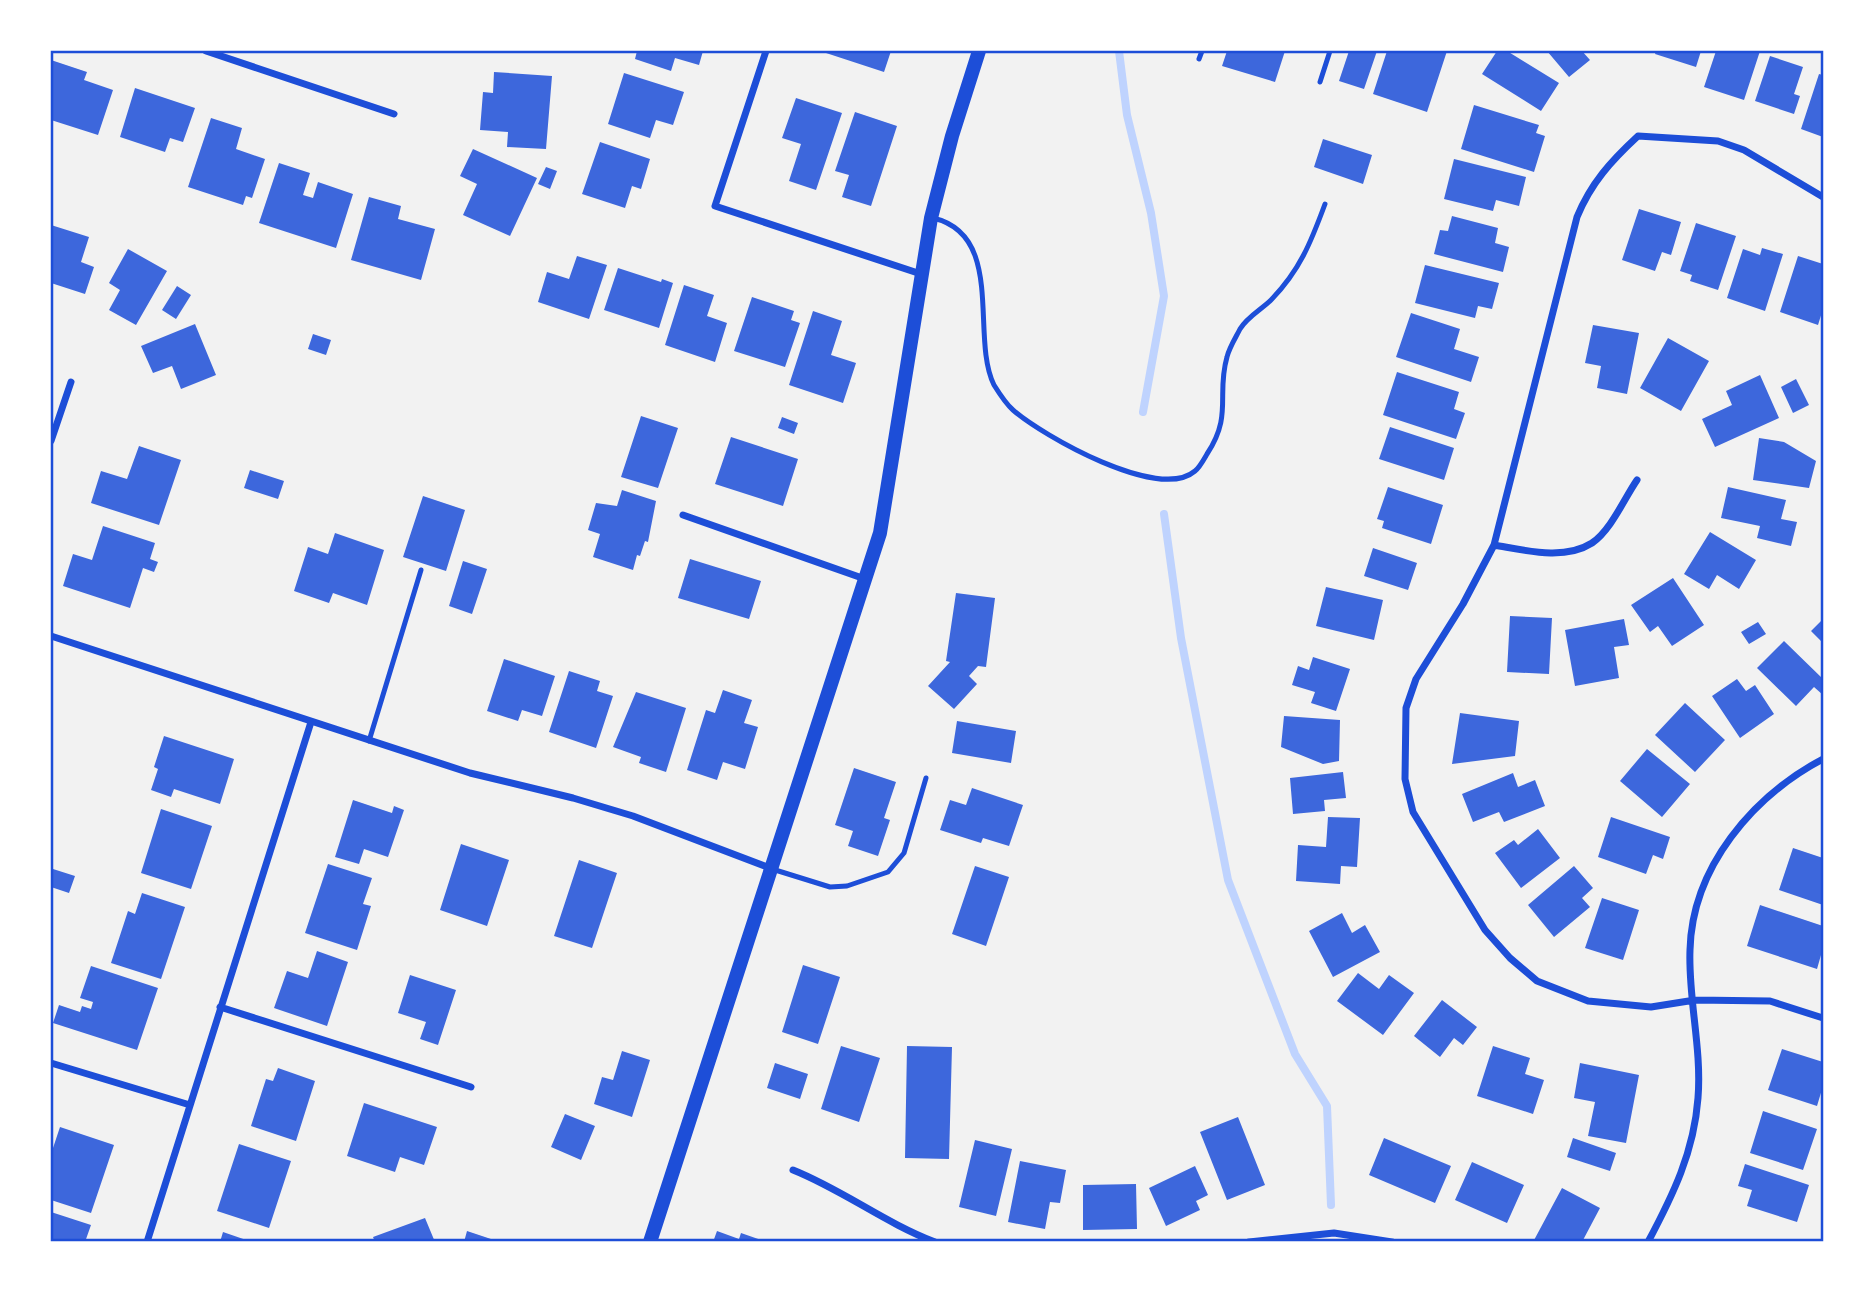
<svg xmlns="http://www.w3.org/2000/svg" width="1874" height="1293" font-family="'Titillium Web',sans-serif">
	<rect width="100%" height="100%" fill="#f2f2f2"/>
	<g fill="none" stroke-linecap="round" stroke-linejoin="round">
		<path stroke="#bfd3fe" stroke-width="8" d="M1119,51l8,64 24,98 13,83 -21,116
			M1164,514l17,124 47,242 67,174 32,52 4,99"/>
	</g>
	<path fill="#3d67dc" d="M637,51h66l-4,14 -24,-7 -4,13 -36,-12z
		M827,51h64l-7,21 -58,-19z
		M1227,51h58l-10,31 -53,-16z
		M1349,51h28l-13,38 -25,-8z
		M1387,51h60l-20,61 -54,-18z
		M1497,51h10l52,32 -18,28 -59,-37z
		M1547,51h35l8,9 -21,17z
		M1656,51h45l-5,16 -41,-13z
		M1716,51h44l-16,49 -40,-13z
		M1770,56l33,11 -9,27 6,2 -6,18 -39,-13z
		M51,60l36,12 -3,8 29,10 -15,45 -47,-15z
		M494,72l58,4 -6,73 -39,-2 1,-15 -28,-2 3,-38 10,1z
		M624,73l60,19 -11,33 -17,-5 -6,18 -42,-14z
		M1819,74l4,1v62l-22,-8z
		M135,88l60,20 -12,34 -13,-4 -5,14 -45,-15z
		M796,98l46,15 -26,77 -27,-9 12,-37 -19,-6z
		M1474,105l65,20 -3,8 9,3 -11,36 -73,-23z
		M855,112l42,14 -26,80 -29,-9 7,-22 -14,-4z
		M211,118l31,10 -6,21 29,10 -13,39 -6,-2 -3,9 -55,-18z
		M1323,139l49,16 -9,29 -49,-17z
		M600,142l50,17 -9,30 -9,-3 -7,22 -43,-14z
		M473,149l64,29 -27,58 -47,-21 14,-31 -17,-8z
		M1454,159l72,18 -7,29 -23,-6 -3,11 -49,-12z
		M279,163l31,10 -7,22 10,3 5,-16 35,12 -17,54 -77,-25z
		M546,167l11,4 -7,18 -12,-5z
		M369,197l32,9 -3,13 37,10 -14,51 -70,-20z
		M1639,209l42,13 -10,33 -9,-3 -7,19 -33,-11z
		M1452,216l46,12 -3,15 14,4 -6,25 -69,-18 6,-24 8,1z
		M1696,223l40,13 -18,54 -28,-9 2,-6 -12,-4z
		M51,225l38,12 -8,25 13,5 -9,27 -34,-11z
		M1762,248l21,6 -18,57 -38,-13 16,-49 17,6z
		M128,249l39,22 -31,54 -27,-15 11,-20 -11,-7z
		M577,256l30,9 -18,54 -51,-17 9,-30 22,7z
		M1798,256l25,8v45l-5,16 -38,-13z
		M1425,265l74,18 -7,26 -14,-3 -3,12 -60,-15z
		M618,268l43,14 1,-3 11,4 -14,45 -55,-18z
		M684,285l30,10 -7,21 20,7 -12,39 -50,-17z
		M177,286l14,9 -15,24 -14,-9z
		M752,297l42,14 -3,9 9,3 -15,44 -51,-16z
		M813,311l29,10 -11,34 25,8 -13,40 -54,-18z
		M1411,313l49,16 -6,20 25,8 -8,25 -75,-25z
		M195,324l21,51 -35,14 -9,-23 -19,7 -12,-27z
		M1593,325l46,8 -12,61 -30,-6 4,-22 -16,-3z
		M313,334l18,6 -5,15 -18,-6z
		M1668,338l41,23 -28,50 -41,-23z
		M1397,372l62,20 -5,17 11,4 -9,26 -73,-24z
		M1760,375l19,43 -64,29 -13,-28 30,-14 -6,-14z
		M1796,379l13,26 -16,8 -12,-26z
		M641,416l37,12 -20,60 -37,-11z
		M782,417l16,6 -4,11 -16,-6z
		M1390,427l64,21 -10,32 -65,-21z
		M731,437l67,22 -15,47 -68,-22z
		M1759,438l25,4 32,19 -7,27 -56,-8z
		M139,446l42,14 -22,65 -68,-22 10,-32 26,8z
		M250,470l34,11 -6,18 -34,-11z
		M1388,487l55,18 -12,39 -49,-16 2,-7 -7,-2z
		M1728,487l58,13 -5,19 16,3 -6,24 -34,-8 3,-12 -39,-8z
		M622,490l34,11 -8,41 -3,-1 -5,15 -3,-1 -4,15 -40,-13 7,-23 -12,-4 8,-27 21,3z
		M423,496l42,14 -19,61 -43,-14z
		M103,526l52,17 -5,16 8,3 -4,10 -11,-4 -13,40 -67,-22 10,-32 19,6z
		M1710,532l46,28 -17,29 -22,-14 -8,14 -25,-15z
		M335,533l49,17 -17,55 -34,-12 -4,10 -35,-12 14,-44 20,7z
		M1373,548l44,15 -9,27 -44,-14z
		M690,559l71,22 -12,38 -71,-21z
		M463,561l24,8 -15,45 -23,-8z
		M1673,578l31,47 -32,21 -14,-20 -8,6 -19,-27z
		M1326,587l57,13 -9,40 -58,-14z
		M956,593l39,5 -9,69 -8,-1 -9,10 8,8 -23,25 -26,-23 22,-24 -4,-1z
		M1510,616l42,2 -3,56 -42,-2z
		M1624,619l5,26 -15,2 5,31 -44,8 -10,-56z
		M1823,619v24l-12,-12z
		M1758,622l8,12 -17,10 -8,-12z
		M1784,641l39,38v16l-9,-8 -18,19 -39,-38z
		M1313,657l37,12 -14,42 -25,-8 4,-11 -23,-7 6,-19 11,4z
		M504,659l51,17 -13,40 -20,-6 -4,11 -31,-10z
		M569,671l31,10 -3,10 16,5 -17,52 -47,-16z
		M1737,679l9,12 9,-6 19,29 -34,24 -28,-42z
		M723,690l29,10 -8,23 14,4 -13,42 -22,-7 -6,18 -30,-10 19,-60 9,3z
		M636,692l50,16 -20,64 -27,-9 2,-6 -28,-10z
		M1685,703l40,37 -30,32 -40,-37z
		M1460,713l59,8 -4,35 -63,8z
		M1284,716l56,4 -1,41 -16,3 -42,-17z
		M957,721l59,10 -5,32 -59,-10z
		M164,736l70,23 -14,45 -46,-15 -3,8 -20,-7 7,-21 -4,-2z
		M1647,749l43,35 -28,33 -42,-36z
		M854,768l42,14 -12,36 6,2 -12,36 -30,-10 5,-15 -18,-6z
		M1343,772l3,26 -22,2 1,11 -32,3 -3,-36z
		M1513,773l5,14 17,-7 10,26 -41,16 -5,-10 -26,10 -11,-28z
		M972,788l51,17 -14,41 -26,-8 -2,5 -41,-13 10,-30 16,5z
		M353,800l39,13 2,-7 10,4 -16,47 -24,-8 -5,15 -24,-7z
		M161,809l51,17 -21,63 -50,-16z
		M1328,817l32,1 -3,49 -16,-1 -1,18 -44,-3 2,-36 28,2z
		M1611,817l59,20 -7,22 -10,-4 -7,19 -48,-17z
		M1538,829l22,29 -39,30 -26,-35 19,-13 4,5z
		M461,844l48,16 -22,66 -47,-16z
		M1793,848l30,10v47l-44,-15z
		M579,860l38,13 -25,75 -38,-12z
		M328,864l44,14 -9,26 8,2 -14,44 -52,-17z
		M975,866l34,11 -23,69 -34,-12z
		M1574,866l19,22 -11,10 8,9 -36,30 -26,-32z
		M53,869l22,7 -6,17 -18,-6z
		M142,893l43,14 -24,72 -50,-16 17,-52 7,3z
		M1602,898l37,12 -16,50 -38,-12z
		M1760,905l63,21v22l-6,21 -70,-23z
		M1342,913l10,20 13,-8 15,27 -47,25 -24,-46z
		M317,951l31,11 -21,64 -53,-18 13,-37 21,7z
		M803,965l37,12 -22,67 -36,-12z
		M91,966l67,22 -21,62 -84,-27 6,-18 21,7 2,-6 9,3 2,-7 -13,-4z
		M1358,973l21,16 10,-14 25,18 -31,42 -46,-34z
		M410,975l46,15 -18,55 -18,-6 6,-17 -28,-9z
		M1442,1000l35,27 -14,18 -9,-7 -14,19 -26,-21z
		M841,1046l39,12 -21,64 -38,-13z
		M907,1046l45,1 -3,112 -44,-1z
		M1493,1046l37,12 -5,16 19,6 -11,34 -56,-18z
		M1782,1049l41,13v24l-6,20 -49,-16z
		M622,1051l28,9 -18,57 -38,-13 8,-27 11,3z
		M775,1063l33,11 -8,25 -33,-11z
		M1580,1063l59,12 -13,68 -38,-7 7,-34 -21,-4z
		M278,1068l37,13 -19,60 -45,-15 15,-47 7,2z
		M364,1103l73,24 -13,38 -24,-8 -5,15 -48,-16z
		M1763,1111l54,18 -14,41 -53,-17z
		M565,1114l30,12 -14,34 -30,-13z
		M1238,1117l27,68 -38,15 -27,-68z
		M60,1127l54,18 -23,68 -40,-13v-46z
		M1384,1138l67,28 -16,37 -66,-28z
		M1573,1138l43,15 -6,18 -43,-14z
		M975,1140l37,9 -16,67 -37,-9z
		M239,1144l52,17 -22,67 -52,-17z
		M1020,1161l46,9 -6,33 -10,-1 -5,27 -37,-7z
		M1472,1162l52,23 -17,38 -52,-23z
		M1745,1164l64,21 -12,37 -50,-16 5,-16 -14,-4z
		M1195,1166l13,29 -12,6 4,9 -34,16 -17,-38z
		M1136,1184l1,45 -54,1v-45z
		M1562,1188l38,20 -18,34h-49z
		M51,1212l40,13 -6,17h-34z
		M425,1218l10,24h-60l-2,-5z
		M467,1231l33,11h-36z
		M717,1231l22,8 2,-6 26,9h-54z
		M223,1232l29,10h-32z"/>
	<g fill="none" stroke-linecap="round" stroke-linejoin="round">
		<path stroke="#1d4ed8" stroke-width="5" d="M1199,59l3,-8
			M1320,82l10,-31
			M933,218c73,17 37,119 61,167 5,8 12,19 19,25 30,26 146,92 182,61 5,-4 9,-12 12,-17 26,-39 9,-59 20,-97 2,-9 9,-20 13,-28 7,-12 22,-20 31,-29 29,-30 40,-58 54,-96
			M369,741l52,-171
			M772,869l58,18 17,-1 41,-14 16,-19 22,-75"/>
		<path stroke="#1d4ed8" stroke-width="7" d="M206,51l188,63
			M766,51l-51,155 206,68
			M1823,197l-79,-47 -26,-9 -80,-5c-27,25 -47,47 -61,81l-83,328 -31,59 -47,75 -10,29 -1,71 8,33 72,118 25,28 27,23 51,20 63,6 44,-7 75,1 53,17
			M51,441l20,-59
			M683,515l182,64
			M1494,545c30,5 70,16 98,-2 19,-13 32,-44 45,-63
			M51,636l419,137 103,25 60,18 137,52
			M220,1007l251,80
			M51,1063l139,42
			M793,1170c50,20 92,53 142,72
			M147,1242l164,-520
			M1249,1242l85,-9 58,9
			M1648,1242c25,-47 46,-90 50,-144 4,-50 -10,-100 -8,-148 2,-83 63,-154 133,-191"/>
		<path stroke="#1d4ed8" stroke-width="14" d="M650,1242l230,-709 51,-315 21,-82 27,-85"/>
	</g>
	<rect width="1874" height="1293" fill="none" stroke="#ffffff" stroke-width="105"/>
	<rect x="52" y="52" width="1770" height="1188" fill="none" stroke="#1d4ed8" stroke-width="2.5"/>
</svg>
